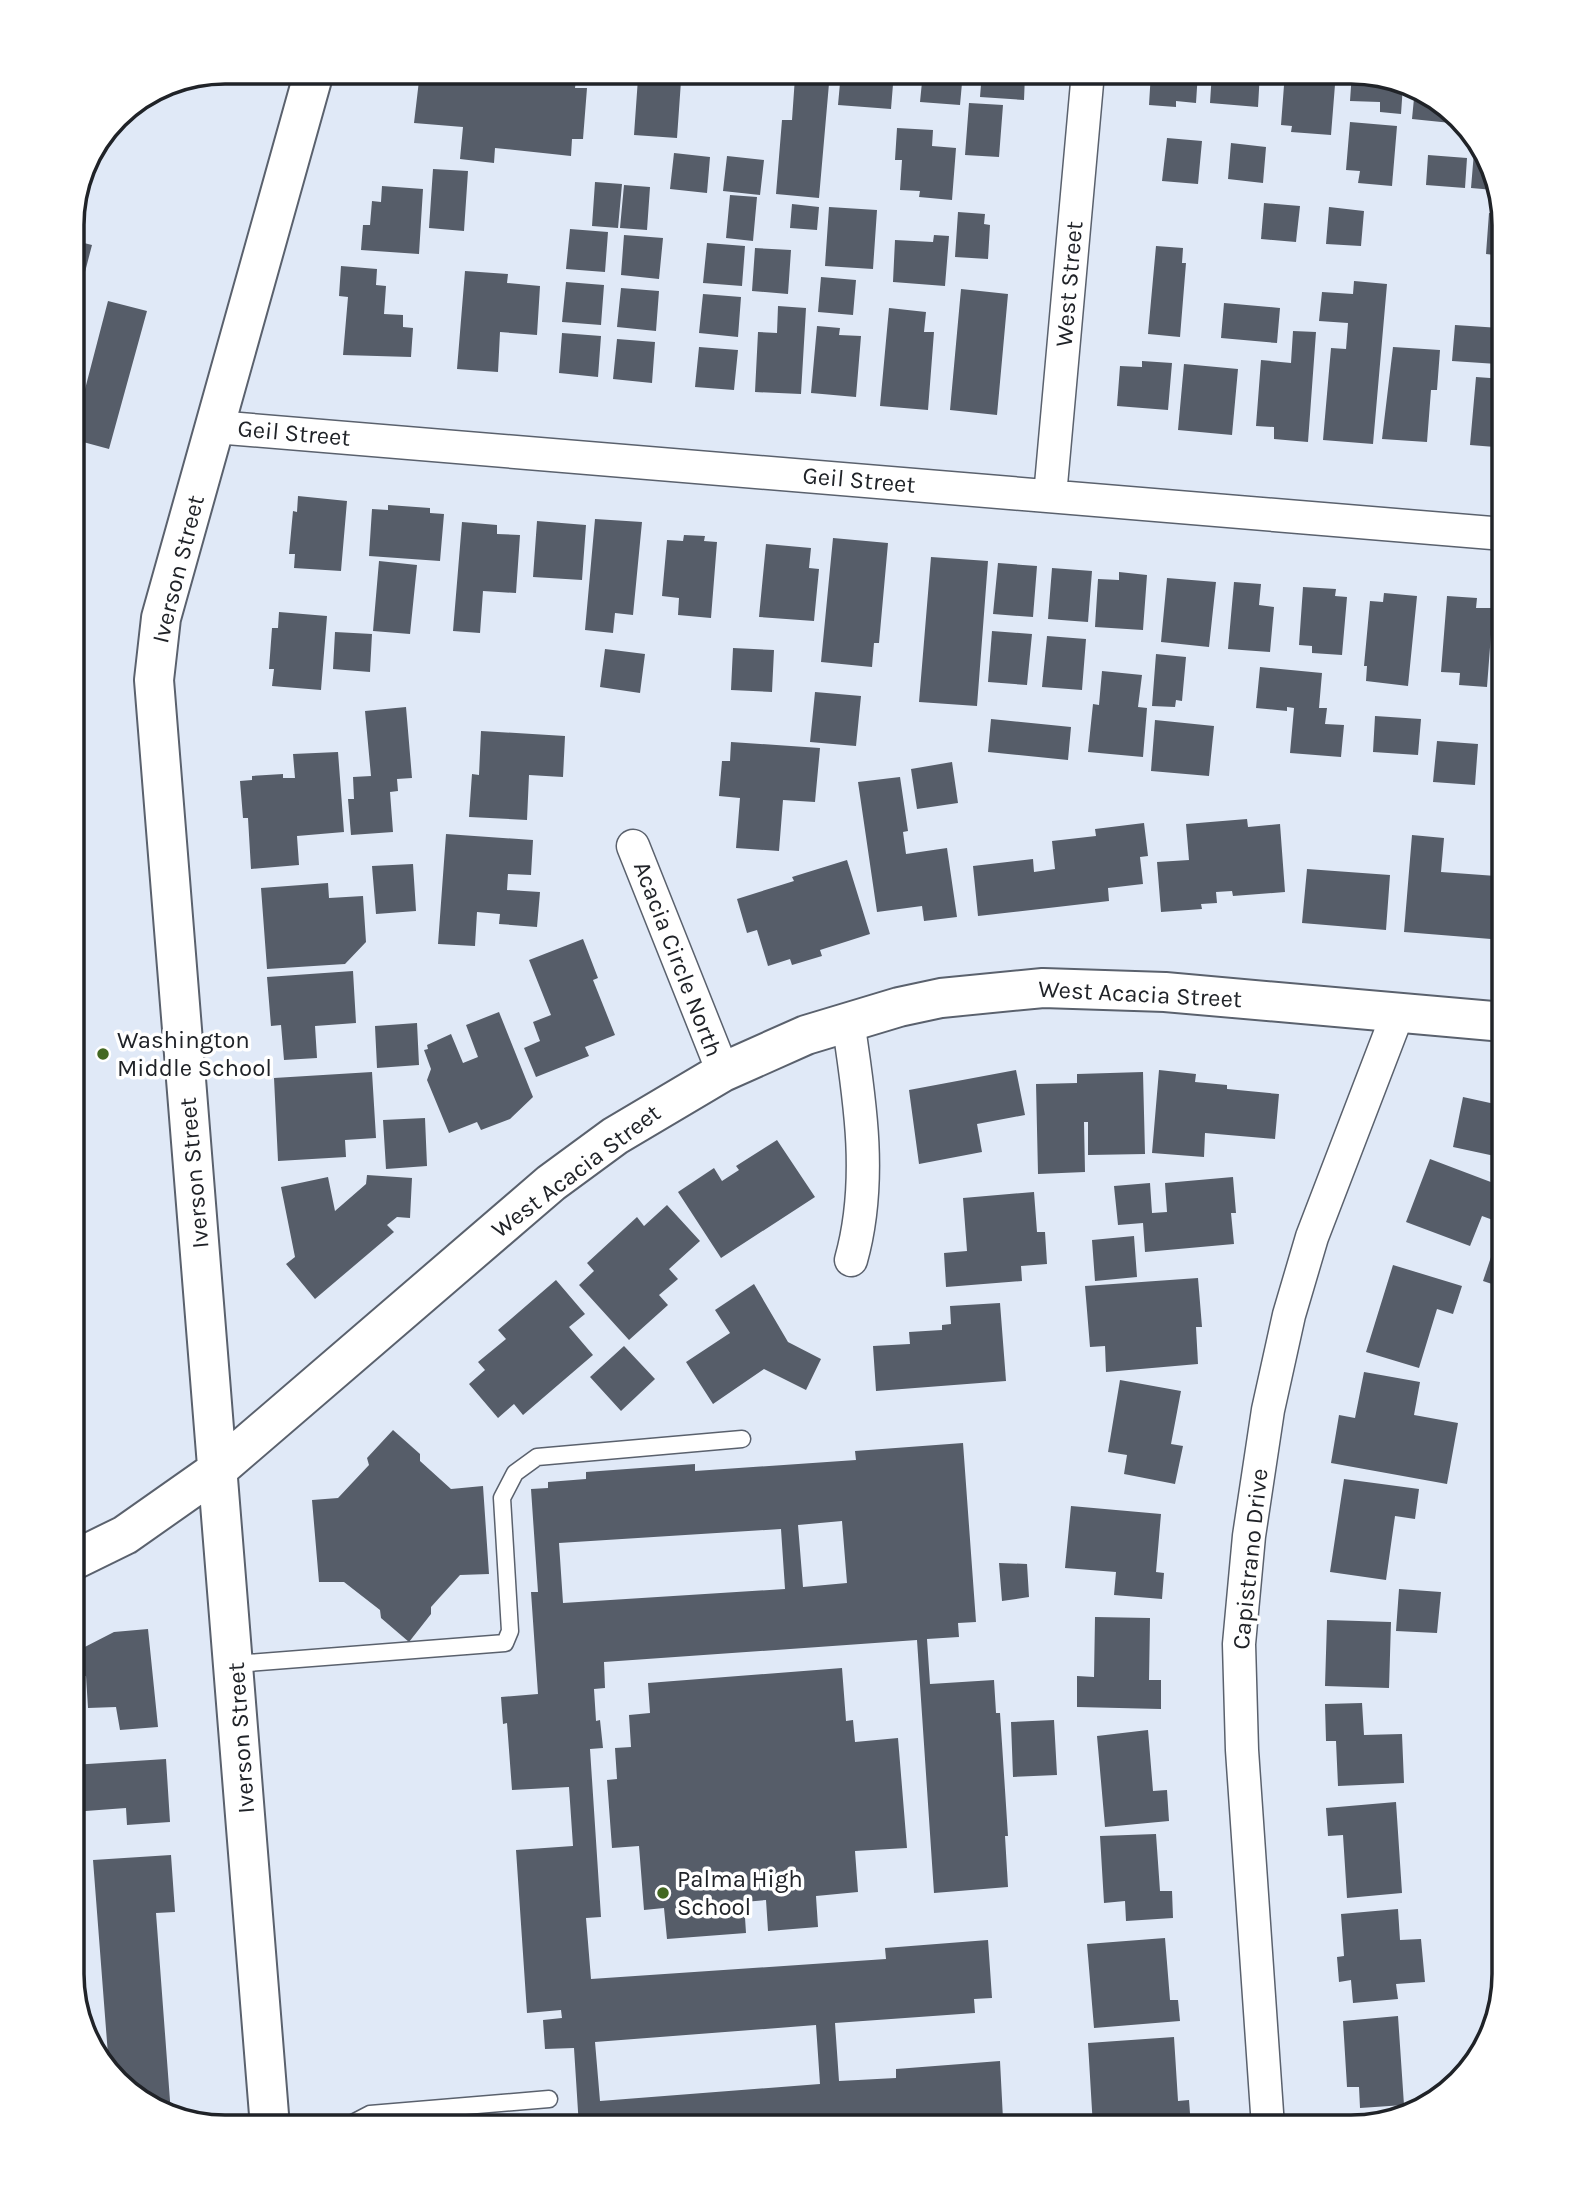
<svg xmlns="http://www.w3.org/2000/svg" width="1576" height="2199" font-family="Karla,sans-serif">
	<rect width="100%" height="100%" fill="#e0e9f7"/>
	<path fill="#c9e3b7" d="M72,1339l6,87 -6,7z"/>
	<path fill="#565d69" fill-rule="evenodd" d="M420,72l42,5 1,-5h114l-2,16h12l-4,51h-11l-1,17 -76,-8 -1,15 -34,-4 3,-32 -49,-4z
		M786,72h44l-11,126 -43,-4 6,-74h10l3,-43h-9z
		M841,72h53l-3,37 -53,-4z
		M923,72h40l-3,33 -40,-3z
		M982,72h48v4l-5,-1 -1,25 -44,-3z
		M1151,72h47l-2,31 -20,-2v6l-27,-2z
		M1212,72h48l-2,35 -48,-4z
		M1285,72h51l-5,63 -40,-3 1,-6 -11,-1z
		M1352,72l51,13 -2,29 -21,-2v-10l-30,-1z
		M638,78l43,3 -4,57 -43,-3z
		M1415,88l13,4 24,24 -1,7 -39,-4z
		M969,103l34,2 -4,52 -34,-2z
		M1350,122l47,4 -5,60 -34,-3 2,-12 -14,-1z
		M897,128l36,2 -1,16 24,2 -4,52 -33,-3 1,-6 -20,-1 2,-30h-7z
		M1167,138l35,3 -4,43 -36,-3z
		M1475,140l9,8 10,42 -23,-2z
		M1231,143l35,4 -3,36 -35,-4z
		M92,151l-11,38h-2l9,-32z
		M674,153l36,4 -3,36 -37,-4z
		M1428,155l39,3 -2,30 -39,-3z
		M727,156l37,4 -4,35 -37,-4z
		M433,169l35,2 -4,60 -35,-3z
		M595,182l27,2 -4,44 -26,-2z
		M624,185l26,2 -3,43 -27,-2z
		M382,186l41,3 -4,65 -58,-4 2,-25h7l2,-24 9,1z
		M730,195l27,2 -4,44 -27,-3z
		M1264,203l36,3 -4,36 -35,-3z
		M792,204l27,3 -2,23 -27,-2z
		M829,207l48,3 -4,59 -48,-3z
		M1329,207l35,4 -3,35 -35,-2z
		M958,212l27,2 -1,10 6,1 -2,34 -33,-2z
		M1489,213l12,1 3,42 -18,-2z
		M570,229l38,3 -3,40 -39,-3z
		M624,235l39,3 -4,41 -38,-4z
		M934,235l15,1 -4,50 -52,-4 2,-42 38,2z
		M72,240l20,5 -14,54 -6,-2z
		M707,243l38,3 -3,40 -39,-3z
		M1156,246l27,2 -1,15h4l-6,74 -32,-3z
		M755,248l36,2 -3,44 -36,-3z
		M341,266l36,3 -1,16 10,1 -2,28 19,1v12l10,1 -2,29 -68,-2 5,-58 -9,-1z
		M465,271l43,3 -1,9 33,3 -3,49 -37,-3 -2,40 -41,-3z
		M821,277l35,3 -3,35 -35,-3z
		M1354,281l33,3 -14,160 -50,-4 8,-92 15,1 2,-26 -29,-2 3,-29 31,2z
		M566,282l38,3 -3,40 -39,-3z
		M621,288l38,3 -3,40 -39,-4z
		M961,289l47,5 -11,121 -47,-5z
		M703,294l38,3 -3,40 -39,-4z
		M108,301l39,10 -38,138 -37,-10z
		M1224,303l56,5 -3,35 -56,-5z
		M778,306l28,2 -5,86 -46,-2 3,-60 19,1z
		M889,308l37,4 -2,20h10l-6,78 -48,-4z
		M1455,325l45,3 -3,36 -45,-3z
		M817,326l23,2 -1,7 22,1 -5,61 -45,-4z
		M1293,331l23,1 -8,110 -34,-3v-12l-18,-1 5,-66 30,3z
		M562,333l39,3 -3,41 -39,-4z
		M617,339l38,3 -3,41 -39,-4z
		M699,347l39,3 -4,40 -39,-3z
		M1393,347l47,3 -3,40h-6l-4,52 -45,-3z
		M1142,361l30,2 -4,47 -51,-4 3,-40 22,1z
		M1184,364l54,5 -6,66 -54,-5z
		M1476,377l28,2v107l-12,-1 3,-38 -25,-2z
		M298,496l49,5 -6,70 -47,-3 1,-14h-6l4,-43 4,1z
		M388,505l42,3v5l14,1 -4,47 -71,-5 3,-47 16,1z
		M595,519l47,3 -9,93 -18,-2 -2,20 -28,-3z
		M537,521l49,4 -4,55 -49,-3z
		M462,522l35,3v9l23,1 -4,58 -33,-2 -3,42 -27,-2z
		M684,535l21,1 -1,5 13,1 -6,76 -33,-3 1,-17 -17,-2 5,-56 16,1z
		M833,538l55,5 -9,100h-5l-2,24 -51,-5z
		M766,544l45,4 -2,20 10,1 -5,52 -55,-4z
		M931,557l57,4 -11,145 -58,-4z
		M379,561l38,4 -7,69 -37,-3z
		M998,563l39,3 -4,51 -40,-3z
		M1052,568l40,3 -4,51 -40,-3z
		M1119,572l28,3 -4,55 -48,-3 3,-48 21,1z
		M1167,578l49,4 -7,65 -48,-5z
		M1234,582l27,2 -2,21 15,2 -4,45 -42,-3z
		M1303,587l33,2 -1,7 12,1 -5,58 -30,-2v-7l-13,-1z
		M1384,593l33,3 -9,90 -42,-5 1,-15h-3l6,-65 13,1z
		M1447,596l30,2 -1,10h17l-6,79 -28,-2 1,-12 -19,-1z
		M279,612l48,4 -6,74 -49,-4 2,-17h-5l3,-41h6z
		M992,631l40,3 -5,51 -39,-3z
		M335,632l37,2 -2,38 -37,-3z
		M1047,636l39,3 -4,51 -40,-3z
		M1502,639h2v24h-4z
		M733,648l41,2 -2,42 -41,-2z
		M605,649l40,5 -5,39 -40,-6z
		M1156,654l30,3 -4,44 -6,-1 -1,7 -23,-1z
		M1260,667l62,6 -3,35h8l-2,16 19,1 -3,32 -51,-4 4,-45 -7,-1v4l-31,-3z
		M1102,671l40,4 -4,32 9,1 -4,49 -55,-5 5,-48 6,1z
		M815,692l46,4 -5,50 -46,-4z
		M406,707l6,71 -15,1 1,12 -8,1 3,40 -42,3 -3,-36h6l-1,-22 18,-1 -6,-65z
		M1375,716l46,3 -3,36 -45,-3z
		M991,719l80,8 -3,33 -80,-8z
		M1155,720l59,6 -5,50 -58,-5z
		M481,731l84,5 -2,41 -34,-2 -2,45 -58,-3 3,-43 7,1z
		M1437,741l41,3 -3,41 -42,-3z
		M731,742l89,6 -5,54 -32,-2 -4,51 -43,-3 4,-50 -21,-2 3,-35h8z
		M338,752l6,80 -47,4 2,29 -48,4 -3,-51h-5l-3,-37 12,-1v-4l31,-2v4h12l-2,-24z
		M952,762l6,41 -41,6 -6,-40z
		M900,777l8,54 -5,1 3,22 41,-6 10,69 -33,4 -2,-15 -45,6 -19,-130z
		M1247,819l1,8 32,-3 5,68 -52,4 -1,-5 -16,1 1,11 -16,1 1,5 -41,3 -4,-50 32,-2 -3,-36z
		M1144,823l4,33 -8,1 3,27 -35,4 1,13 -131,15 -5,-50 60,-7 1,13 21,-3 -3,-28 44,-5 -1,-7z
		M446,834l87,6 -2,35 -23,-1 -1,16 33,2 -3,35 -38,-3 1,-10 -23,-2 -2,34 -37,-2z
		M1412,835l32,3 -3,34 55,4 -5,63 -87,-7z
		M847,860l23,74 -50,16 2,6 -30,9 -2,-6 -22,7 -11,-36 -10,3 -10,-34 57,-18 -2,-4z
		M413,864l3,47 -40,3 -4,-48z
		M1307,869l83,6 -4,55 -84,-7z
		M328,883l1,15 34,-2 3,46 -21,22 -78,5 -6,-81z
		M583,939l15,39 -5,2 22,55 -30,12 4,9 -53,21 -12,-29 16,-7 -7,-19 18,-7 -22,-55z
		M353,971l3,52 -41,3 2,32 -33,2 -3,-35 -10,1 -4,-49z
		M499,1012l34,85 -23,22 -29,11 -4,-8 -28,11 -22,-53 4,-11 -7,-19 4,-1 -1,-4 24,-11 12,29 15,-6 -12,-32z
		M417,1023l2,42 -42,3 -2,-42z
		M1016,1070l9,45 -48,9 5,28 -63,12 -10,-74z
		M1159,1070l37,4 -1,8 32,3v4l52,5 -4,45 -70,-6 -1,24 -52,-4z
		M372,1072l4,66 -31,2 1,17 -68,4 -4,-83z
		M1143,1072l2,82 -57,1v-33h-4l1,50 -47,2 -2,-90 41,-1v-9z
		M1463,1097l41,9v52l-51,-11z
		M425,1118l2,48 -41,3 -3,-49z
		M777,1140l38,57 -94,61 -43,-66 36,-24 8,13 17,-11 -3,-4z
		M1430,1159l74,28v37l-22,-8 -12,30 -64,-24z
		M367,1175l45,3 -2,40 -13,-1 -10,8 7,7 -79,67 -29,-35 9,-7 -14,-70 47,-10 7,34 31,-27z
		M1233,1177l3,36h-5l3,31 -89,8 -2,-29 -25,2 -4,-39 36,-3 2,30 15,-1 -2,-29z
		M1034,1192l3,40h8l2,32 -26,2 1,15 -76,6 -2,-34 23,-2 -4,-53z
		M667,1205l33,36 -31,28 9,10 -19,16 9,10 -39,35 -50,-55 15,-14 -7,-8 50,-46 7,9z
		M1134,1236l3,41 -42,4 -3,-41z
		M1497,1239l7,2v47l-21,-7z
		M1393,1265l69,21 -9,28 -16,-5 -18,59 -53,-16z
		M1198,1278l4,49h-6l2,37 -92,8 -1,-26 -15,1 -5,-61z
		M556,1280l29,34 -16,13 24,28 -70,60 -9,-11 -16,14 -29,-34 16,-14 -7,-8 28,-23 -8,-9z
		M754,1284l34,58 33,17 -15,31 -42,-21 -51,35 -27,-42 44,-29 -15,-23z
		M1000,1303l6,78 -130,10 -3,-45 37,-2 -1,-12 33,-2v-5l9,-1 -1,-18z
		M624,1346l31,33 -34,32 -31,-34z
		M1364,1372l56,10 -6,33 44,8 -11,61 -116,-21 8,-48 16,3z
		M1120,1380l61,11 -10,53 12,2 -8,38 -51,-10 3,-19 -19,-3z
		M393,1430l27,24v7l31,28 32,-3 6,88 -29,1 -29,32v7l-22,28 -28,-24 -1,-8 -36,-28h-25l-7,-82 26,-2 31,-33 -2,-7z
		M963,1443l13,179 -18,1 1,14 -32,2 3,45 64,-4 2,33h4l8,123h-3l3,51 -74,6 -17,-253 -313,22 1,26 -11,1 2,32 4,-1 3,28 -13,1 11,168 -15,1 5,61 295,-20 -1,-11 103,-8 4,58 -18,1 1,14 -140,10 4,58 57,-3v-9l104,-8 3,58 -13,1 1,7h-412l-5,-79 -29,1 -2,-29 19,-2 -1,-8 -34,3 -11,-163 57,-4 -4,-59 -57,3 -5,-67 -4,1 -2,-27 37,-3 -7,-102h7l-7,-103 17,-1v-6l38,-3v-7l109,-8v7l161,-11 -1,-9zM842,1521l5,62 -44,4 -5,-62zM781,1529l4,60 -222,14 -4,-60zM816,2025l4,59 -220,17 -5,-59z
		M1344,1479l75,10 -4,30 -20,-3 -9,64 -56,-8z
		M1071,1506l90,8 -5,58 8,1 -2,26 -48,-4 2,-23 -51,-4z
		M1502,1526h2v30l-5,-1z
		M999,1563l28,1 2,33 -27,4z
		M1399,1589l42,3 -4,41 -41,-2z
		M1496,1609h8v94h-10z
		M1095,1617l55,1 -1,62h12v29l-84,-2v-31l17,1z
		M1327,1620l64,2 -2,66 -64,-2z
		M148,1629l10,98 -38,3 -4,-23 -28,1 -2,-32h-9l-2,-24 39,-20z
		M842,1668l4,53 7,-1 2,22 43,-4 9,110 -52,3 3,41 -42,4 2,31 -50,4 -2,-31 -22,2 2,31 -79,6 -3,-31 -20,2 -5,-64 -27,2 -5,-68 10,-1 -2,-31 16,-1 -2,-32 21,-2 -2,-30z
		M1362,1703l2,32 38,-1 2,49 -66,3 -2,-45h-10l-1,-37z
		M1054,1720l3,55 -44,2 -2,-55z
		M1148,1730l5,61 14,-1 2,31 -64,6 -8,-91z
		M166,1759l4,63 -43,3 -1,-17 -54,4v-47z
		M1504,1759v47l-7,1 -3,-47z
		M1396,1802l6,91 -55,5 -4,-63 -15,1 -2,-28z
		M1156,1834l4,57h12l1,27 -47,3 -1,-20 -21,2 -4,-67z
		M171,1855l4,57 -19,1 15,201 -23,-7 -39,-39 -16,-208z
		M1504,1882v43h-9l-3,-42z
		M1398,1909l2,31 21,-1 4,43 -29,2 2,15 -45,4 -2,-23 -12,2 -2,-25 7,-1 -3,-42z
		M1165,1938l5,62h8l2,21 -86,7 -7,-84z
		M1398,2016l6,89 -44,3 -1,-21h-12l-4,-66z
		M1174,2037l4,64 11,-1 2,27h-98l-5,-84z"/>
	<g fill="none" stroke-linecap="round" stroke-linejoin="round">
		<g stroke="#5a616d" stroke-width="19">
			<path id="lane" d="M235,1664l270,-21 5,-12 -8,-133 13,-25 22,-16 205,-18
				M345,2127l25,-13 179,-15"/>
		</g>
		<g stroke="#5a616d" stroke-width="35">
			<path id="street" d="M215,427l1289,107
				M1050,496l38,-424
				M633,846l90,226
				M848,1021c12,79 25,161 3,239
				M1268,2127l-26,-377 -3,-106 10,-108 19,-126 21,-95 23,-78 86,-224"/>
		</g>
		<g stroke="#5a616d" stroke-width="42">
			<path id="secondary" d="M72,1561l53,-26 91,-64 335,-288 64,-47 108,-64 83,-37 93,-28 42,-9 102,-10 122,4 339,30
				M270,2127l-116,-1447 7,-62 153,-546"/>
		</g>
		<use href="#lane" stroke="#fff" stroke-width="16"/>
		<use href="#street" stroke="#fff" stroke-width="32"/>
		<use href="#secondary" stroke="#fff" stroke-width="38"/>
	</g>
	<g fill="#436822" stroke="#fff" stroke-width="2.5">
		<circle cx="103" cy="1054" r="7"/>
		<circle cx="663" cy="1893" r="7"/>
	</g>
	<g text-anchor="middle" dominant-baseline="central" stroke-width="7" stroke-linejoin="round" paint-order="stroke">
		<g font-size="24" fill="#202328" stroke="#fff">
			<text transform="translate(1069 284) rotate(-85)">West Street</text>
			<text transform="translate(294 433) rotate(5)">Geil Street</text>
			<text transform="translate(859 480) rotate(5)">Geil Street</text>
			<text transform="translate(178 569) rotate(-76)">Iverson Street</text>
			<text transform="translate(678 959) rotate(69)">Acacia Circle North</text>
			<text transform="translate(1140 994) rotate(3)">West Acacia Street</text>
			<text transform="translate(576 1171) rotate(-37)">West Acacia Street</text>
			<text transform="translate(194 1173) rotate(-95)">Iverson Street</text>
			<text transform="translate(1250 1559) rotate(-84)">Capistrano Drive</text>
			<text transform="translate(241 1738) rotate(-94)">Iverson Street</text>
		</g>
		<g font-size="24" fill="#202328" stroke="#fff" text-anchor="start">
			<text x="117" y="1040">Washington<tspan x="117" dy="28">Middle School</tspan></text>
			<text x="677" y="1879">Palma High<tspan x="677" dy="28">School</tspan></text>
		</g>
	</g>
	<path d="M0 0H1576V2199H0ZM225 84H1351A141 141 0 0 1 1492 225V1974A141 141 0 0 1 1351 2115H225A141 141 0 0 1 84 1974V225A141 141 0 0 1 225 84Z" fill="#fff" fill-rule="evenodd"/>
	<path fill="none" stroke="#202328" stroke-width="3.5" d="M225 84H1351A141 141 0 0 1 1492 225V1974A141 141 0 0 1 1351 2115H225A141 141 0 0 1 84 1974V225A141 141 0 0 1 225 84Z"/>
</svg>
